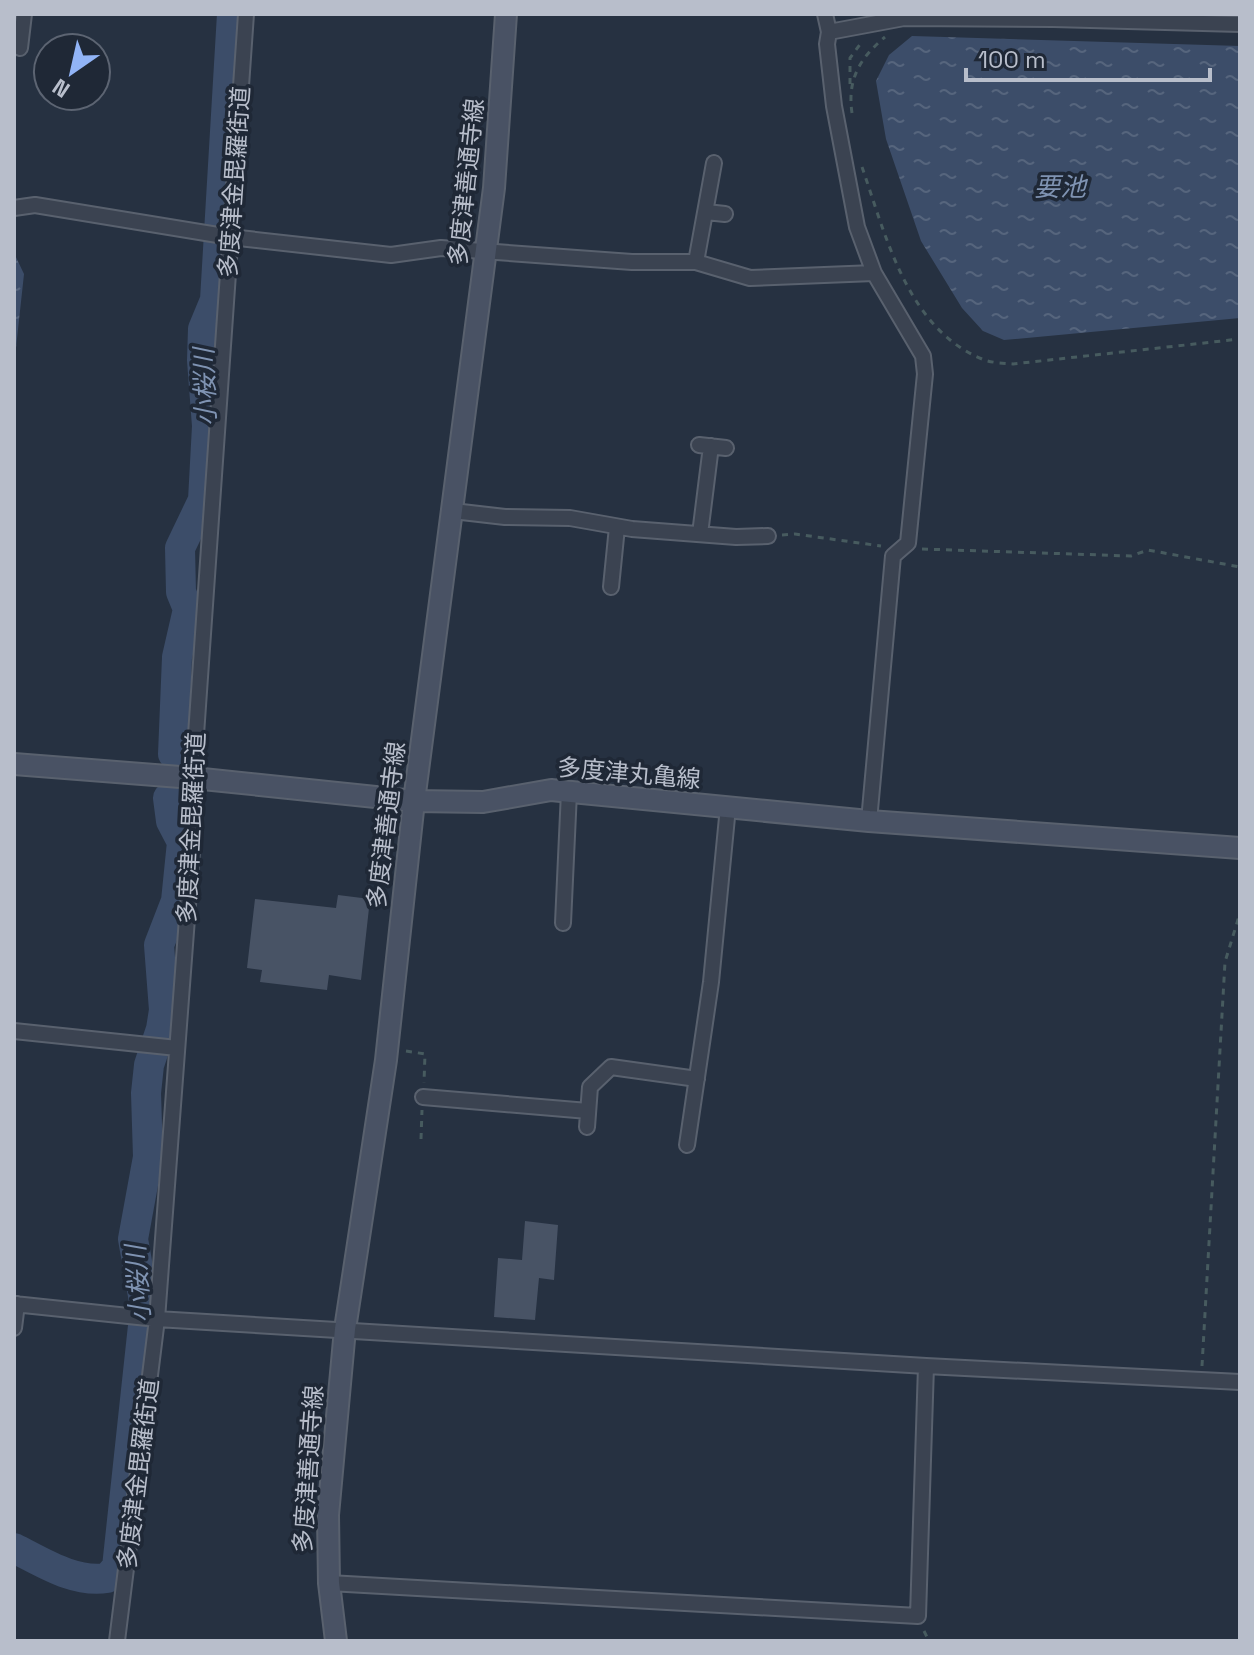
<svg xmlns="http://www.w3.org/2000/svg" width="1254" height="1655" font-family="'Space Grotesk','Noto Sans JP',sans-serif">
	<defs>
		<pattern id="water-ripples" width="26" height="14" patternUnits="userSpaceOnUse" patternTransform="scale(2)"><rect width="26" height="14" fill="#3c4d69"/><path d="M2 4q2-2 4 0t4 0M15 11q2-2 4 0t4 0" fill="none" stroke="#56657d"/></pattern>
	</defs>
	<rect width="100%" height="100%" fill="#263141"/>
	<path fill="url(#water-ripples)" d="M912,36l328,10v272l-236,22 -21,-9 -21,-23 -41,-67 -35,-102 -10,-58 13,-26z
		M14,253l10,21 -10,92z"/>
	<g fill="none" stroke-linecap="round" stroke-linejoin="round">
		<path stroke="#3c4d69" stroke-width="30" d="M173,754l4,-97 11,-48 -7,-17 -1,-44 23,-48 4,-74 -5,-66 1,-31 12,-29 17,-286
			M14,1548c30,15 60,35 93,30l10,-11 28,-260 -12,-68 15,-82 -2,-64 3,-28 12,-36 3,-19 -5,-65 17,-44 6,-59 -11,-21 -3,-23"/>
	</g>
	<path fill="#485365" d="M338,895l32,4 -9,81 -32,-5 -2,15 -67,-8 2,-12 -15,-2 8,-69 81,9z
		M525,1221l33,4 -4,55 -15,-2 -4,42 -41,-3 4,-59 24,2z"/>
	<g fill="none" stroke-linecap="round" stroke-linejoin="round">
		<g stroke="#59616e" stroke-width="18">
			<path id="street" d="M825,14l4,18 -2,12 7,62 23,121 17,46 49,83 2,18 -17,169 -15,13 -24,265
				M829,32l75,-14 149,1 187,5
				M20,48l4,-34
				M14,208l21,-3 195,32 161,18 50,-7 191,14h64l54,16 124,-5
				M706,212l19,2
				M696,262l18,-99
				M699,445l27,3
				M453,511l52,6 65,1 62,11 104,8 32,-1
				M700,534l11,-88
				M611,587l6,-60
				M563,923l6,-131
				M14,1031l163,17
				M423,1097l165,14
				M587,1127l3,-40 21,-20 86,12
				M687,1145l24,-163 17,-175
				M14,1304l143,15 769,47 314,16
				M14,1328l3,-24
				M329,1583l589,33 8,-250
				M117,1641l40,-322 36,-481v-60l53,-764"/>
		</g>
		<g stroke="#59616e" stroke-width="24">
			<path id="secondary" d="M14,764l179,14 221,23 69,1 68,-12 318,31 371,27
				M336,1641l-7,-58 -1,-68 17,-186 41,-269 28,-259 80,-613 12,-174"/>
		</g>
		<path stroke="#475b5f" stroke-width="3" stroke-dasharray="6 6" stroke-linecap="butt" d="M850,84v-26l11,-15
			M852,113c-5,-34 8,-55 33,-76
			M862,167c24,69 45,161 120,192 9,4 21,4 31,5l227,-25
			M782,535l13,-1 86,12
			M922,549l209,7 17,-6 92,17
			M406,1051l19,3 -1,29
			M421,1139l1,-29
			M1202,1366l23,-404 15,-49
			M924,1631l5,10"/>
		<use href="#street" stroke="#3b4351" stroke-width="14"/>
		<use href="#secondary" stroke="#495264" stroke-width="20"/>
	</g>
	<g text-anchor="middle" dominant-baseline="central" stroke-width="7" stroke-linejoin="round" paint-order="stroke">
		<g font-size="24" fill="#b8becb" stroke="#1f2836">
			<text transform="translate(234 182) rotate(-86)">多度津金毘羅街道</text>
			<text transform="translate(466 182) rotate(-84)">多度津善通寺線</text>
			<text transform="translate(629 773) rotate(5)">多度津丸亀線</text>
			<text transform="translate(386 825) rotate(-83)">多度津善通寺線</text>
			<text transform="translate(191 828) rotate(-87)">多度津金毘羅街道</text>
			<text transform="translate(308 1469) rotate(-86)">多度津善通寺線</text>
			<text transform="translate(138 1474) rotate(-83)">多度津金毘羅街道</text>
		</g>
		<g font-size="26" font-style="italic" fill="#7f93b2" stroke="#1f2836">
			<text x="1060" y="187">要池</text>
			<text transform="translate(205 387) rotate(-92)">小桜川</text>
			<text transform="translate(138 1284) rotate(-94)">小桜川</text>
		</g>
	</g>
	<rect width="1254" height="1655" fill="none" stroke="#b8becb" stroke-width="32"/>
	<g transform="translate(72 72) rotate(214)"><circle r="38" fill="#1f2836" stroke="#5c6472" stroke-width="2"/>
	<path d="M0-6L14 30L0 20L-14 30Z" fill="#91b4f7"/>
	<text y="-12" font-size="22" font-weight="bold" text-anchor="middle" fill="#b8becb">N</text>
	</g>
	<path d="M966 68v12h244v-12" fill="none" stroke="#b8becb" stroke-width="4"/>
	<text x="978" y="68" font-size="24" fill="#b8becb" stroke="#1f2836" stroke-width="6" paint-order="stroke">100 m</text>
</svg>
